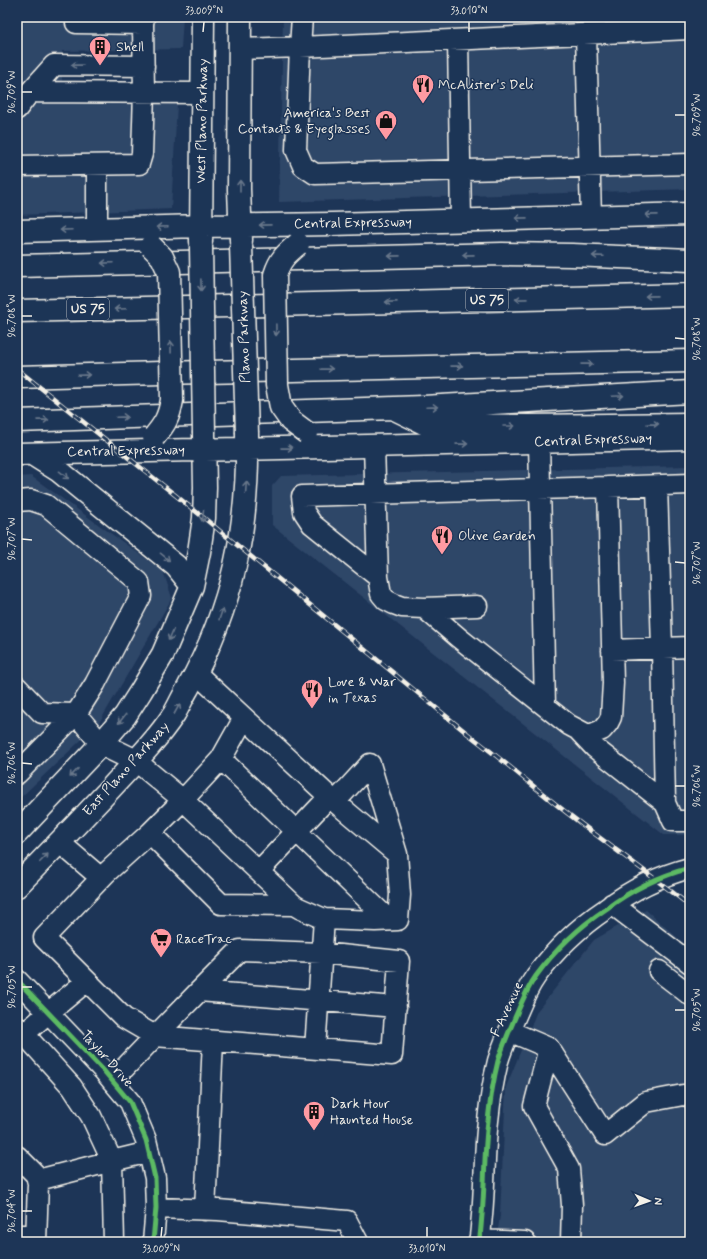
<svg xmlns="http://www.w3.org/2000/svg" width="707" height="1259" font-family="Mynerve,sans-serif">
	<rect width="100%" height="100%" fill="#1d3557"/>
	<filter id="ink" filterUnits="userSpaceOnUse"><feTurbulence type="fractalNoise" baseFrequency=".025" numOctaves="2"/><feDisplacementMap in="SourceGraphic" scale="8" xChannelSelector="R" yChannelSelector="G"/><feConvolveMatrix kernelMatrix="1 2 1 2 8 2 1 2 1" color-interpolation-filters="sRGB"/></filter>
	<g filter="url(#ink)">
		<path fill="#2f4668" d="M17,17h166l-2,32 -119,2v34l116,2 -7,122 -154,6z
			M283,17h407v172l-411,13z
			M690,466v369h-26l-392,-310v-39l9,-10z
			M31,476l132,95 9,27 -73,125 -82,78v-324z
			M646,910l44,39v293h-194l4,-26 6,-129 31,-76 57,-71z"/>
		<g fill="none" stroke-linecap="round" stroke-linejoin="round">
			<g stroke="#f4f1e8" stroke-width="23">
				<path id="minor" d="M76,17v6l67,1 1,-7
					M690,29l-390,18 -4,103 7,16 12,8 375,-10
					M586,34l5,183
					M458,40l3,180
					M240,49l60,-2 2,-30
					M30,92l24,-27 90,1
					M17,109l13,-17 172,1
					M97,165v64
					M17,166l122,-2 3,-10 2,-61 -1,-69
					M539,442l6,264
					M374,446l4,131 3,17 5,6 8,4 8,3 22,1 35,30 110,87 17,9h6l10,-4 6,-7 3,-6 2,-34 -5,-196 -306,9 2,16 8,12 66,53
					M657,486l5,162 3,155 8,18h17
					M608,487l82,-3
					M17,501l14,-1 15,5 93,77 2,14 -46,88 -19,30 -59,60
					M424,608l53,-2
					M612,650l78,-3
					M196,673l139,129 35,-38 27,90 3,41 -2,25 -23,1 -51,-2 -9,130
					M17,687l25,26 34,1 25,30
					M578,730l17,18 70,55
					M221,759l168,161
					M136,761l47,39 111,105 5,3 25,11
					M335,802l62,52
					M150,833l71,71 73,1
					M59,842l42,36
					M259,871l70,-74
					M612,904l78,59
					M659,971l31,24
					M17,980l87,91 26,31 16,38 9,38 1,30 -3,34
					M87,981l37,37 31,18 237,19 7,-94 -78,-8 -81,-3c-43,43 -86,87 -128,131
					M199,991l197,16
					M17,1027l7,7 24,-21 39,-32 -43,-43 62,-65 44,-40 33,-33 38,-41 23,-41
					M509,1031l40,17
					M24,1034l48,53 19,29 21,45 37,-9
					M17,1156l19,19 2,8 -2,59
					M38,1180l74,-19 2,81
					M156,1208l62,2 129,11 11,21
					M205,1210l8,-169
					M17,1235h19
					M479,1240l46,2
					M479,1242c2,-9 2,-18 3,-27 3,-31 2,-63 6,-94 2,-20 5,-40 10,-60 5,-16 12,-32 19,-48 5,-12 11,-26 19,-37 19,-26 43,-49 70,-67 25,-19 53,-33 84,-41
					M571,1242l1,-37 -3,-36 -35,-63 15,-58 56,87 41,-33 37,-7 7,2"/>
			</g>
			<g stroke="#f4f1e8" stroke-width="25">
				<path id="major" d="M240,17l-1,172 2,51
					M17,231l184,-5 131,-2 358,-10
					M201,241l2,-224
					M17,454c224,-5 449,-10 673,-16
					M32,454l27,17 117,95 16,20
					M101,744l35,17
					M17,833l84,-89 24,-28 16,-25 22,-37 29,-68 7,-34 5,-34 1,-31 -1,-53
					M17,886c31,-32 63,-65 94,-98 22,-24 45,-47 63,-74 5,-8 9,-18 14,-26 45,-82 61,-161 59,-254"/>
			</g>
			<g stroke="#f4f1e8" stroke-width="25">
				<path id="highway" d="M17,266l485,-12 70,1 118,5
					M17,311l673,-16
					M17,377l144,-4 529,-12
					M397,410l31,15 101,1 161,-2
					M17,421l406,-14 267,-15"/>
			</g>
			<use href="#minor" stroke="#1d3557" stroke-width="20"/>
			<use href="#major" stroke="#1d3557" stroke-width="22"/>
			<use href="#highway" stroke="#1d3557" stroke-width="22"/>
			<g stroke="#f4f1e8" stroke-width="4.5">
				<path id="rail" d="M17,369l187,149 264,216c35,26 68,55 103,82 39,30 80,59 119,90"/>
			</g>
			<use href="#rail" stroke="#1d3557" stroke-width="3" stroke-dasharray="9" stroke-linecap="butt"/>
			<g stroke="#f4f1e8" stroke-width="25" stroke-linecap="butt">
				<path id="major-bridge" d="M298,244c-12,10 -18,15 -23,31l2,110 4,22 10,14 16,12
					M241,245l6,188
					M151,246l11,11 7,15 3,128c-3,17 -7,24 -18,37
					M201,246l3,187"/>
			</g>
			<use href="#major-bridge" stroke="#1d3557" stroke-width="22"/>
			<g stroke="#1d3557" stroke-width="8">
				<path id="cycleway" d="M17,980l87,91 26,31 16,38 9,38 1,30 -3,34
					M479,1242c2,-9 2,-18 3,-27 3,-31 2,-63 6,-94 2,-20 5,-40 10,-60 5,-16 12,-32 19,-48 5,-12 11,-26 19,-37 19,-26 43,-49 70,-67 25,-19 53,-33 84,-41"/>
			</g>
			<use href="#cycleway" stroke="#5cba63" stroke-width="5"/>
		</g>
		<defs><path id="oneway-shaft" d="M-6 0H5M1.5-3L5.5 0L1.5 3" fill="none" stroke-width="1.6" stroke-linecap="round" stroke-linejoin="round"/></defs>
		<g stroke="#68778a">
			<use href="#oneway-shaft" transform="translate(77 65) rotate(-179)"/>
			<use href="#oneway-shaft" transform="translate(240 186) rotate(-90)"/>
			<use href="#oneway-shaft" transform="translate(651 215) rotate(179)"/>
			<use href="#oneway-shaft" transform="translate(521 218) rotate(179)"/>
			<use href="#oneway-shaft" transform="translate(265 225) rotate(179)"/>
			<use href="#oneway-shaft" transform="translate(162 227) rotate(178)"/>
			<use href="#oneway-shaft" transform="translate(66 230) rotate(178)"/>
			<use href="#oneway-shaft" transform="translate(468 255) rotate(179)"/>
			<use href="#oneway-shaft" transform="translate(394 256) rotate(179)"/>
			<use href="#oneway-shaft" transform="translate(598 256) rotate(-178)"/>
			<use href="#oneway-shaft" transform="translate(107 263) rotate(178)"/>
			<use href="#oneway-shaft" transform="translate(201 285) rotate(89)"/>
			<use href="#oneway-shaft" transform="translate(651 296) rotate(179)"/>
			<use href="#oneway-shaft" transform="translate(521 299) rotate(179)"/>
			<use href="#oneway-shaft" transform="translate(391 302) rotate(179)"/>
			<use href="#oneway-shaft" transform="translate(120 309) rotate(178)"/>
			<use href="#oneway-shaft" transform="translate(276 330) rotate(89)"/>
			<use href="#oneway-shaft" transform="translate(171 347) rotate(-91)"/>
			<use href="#oneway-shaft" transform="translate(587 364) rotate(-1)"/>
			<use href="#oneway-shaft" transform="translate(457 366) rotate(-1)"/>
			<use href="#oneway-shaft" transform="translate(327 369) rotate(-1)"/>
			<use href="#oneway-shaft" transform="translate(84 375) rotate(-2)"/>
			<use href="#oneway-shaft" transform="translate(618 396) rotate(-3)"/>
			<use href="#oneway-shaft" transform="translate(432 407) rotate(-2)"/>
			<use href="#oneway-shaft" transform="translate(122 417) rotate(-2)"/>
			<use href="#oneway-shaft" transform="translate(43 420) rotate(-1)"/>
			<use href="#oneway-shaft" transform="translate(653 424) rotate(-1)"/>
			<use href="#oneway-shaft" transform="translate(509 426)"/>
			<use href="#oneway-shaft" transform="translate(462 444) rotate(-1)"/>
			<use href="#oneway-shaft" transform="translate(287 448) rotate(-1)"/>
			<use href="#oneway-shaft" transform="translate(64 475) rotate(39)"/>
			<use href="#oneway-shaft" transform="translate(246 487) rotate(-86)"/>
			<use href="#oneway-shaft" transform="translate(203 516) rotate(95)"/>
			<use href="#oneway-shaft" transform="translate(165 557) rotate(39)"/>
			<use href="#oneway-shaft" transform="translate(221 614) rotate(-71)"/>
			<use href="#oneway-shaft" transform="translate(171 635) rotate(113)"/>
			<use href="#oneway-shaft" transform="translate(177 709) rotate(-61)"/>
			<use href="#oneway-shaft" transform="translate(122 719) rotate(129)"/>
			<use href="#oneway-shaft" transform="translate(74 773) rotate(133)"/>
			<use href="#oneway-shaft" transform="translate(44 858) rotate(-46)"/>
		</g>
	</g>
	<path fill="none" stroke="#f4f1e8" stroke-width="1.5" d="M203,32l1,-10M469,32v-10M22,92h10M675,115h10M22,316h10M675,338l10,1M22,539l10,1M675,562l10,1M22,763l10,1M675,786h10M22,987h10M675,1010h10M22,1211h10M161,1237l1,-10M427,1237v-10"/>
	<defs>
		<g id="building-pin" transform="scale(1.15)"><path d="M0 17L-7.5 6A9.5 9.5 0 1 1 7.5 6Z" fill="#ff9aa2" stroke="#1d3557"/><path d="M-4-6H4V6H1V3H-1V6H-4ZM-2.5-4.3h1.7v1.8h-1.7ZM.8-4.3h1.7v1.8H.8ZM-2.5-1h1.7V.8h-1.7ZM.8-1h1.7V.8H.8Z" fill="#111"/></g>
		<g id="restaurant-pin" transform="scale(1.15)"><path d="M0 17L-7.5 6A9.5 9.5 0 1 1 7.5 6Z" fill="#ff9aa2" stroke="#1d3557"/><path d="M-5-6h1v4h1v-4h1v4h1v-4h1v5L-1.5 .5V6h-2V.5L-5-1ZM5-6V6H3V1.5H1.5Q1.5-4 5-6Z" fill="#111"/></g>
		<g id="shop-pin" transform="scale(1.15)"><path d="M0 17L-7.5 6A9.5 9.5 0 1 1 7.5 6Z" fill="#ff9aa2" stroke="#1d3557"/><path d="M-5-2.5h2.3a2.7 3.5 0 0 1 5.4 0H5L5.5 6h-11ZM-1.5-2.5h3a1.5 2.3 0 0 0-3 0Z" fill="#111"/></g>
		<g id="supermarket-pin" transform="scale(1.15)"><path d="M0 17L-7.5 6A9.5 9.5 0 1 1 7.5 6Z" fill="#ff9aa2" stroke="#1d3557"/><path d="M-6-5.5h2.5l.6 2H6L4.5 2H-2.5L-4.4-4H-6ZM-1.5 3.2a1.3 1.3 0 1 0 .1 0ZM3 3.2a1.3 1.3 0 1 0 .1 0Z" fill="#111"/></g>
	</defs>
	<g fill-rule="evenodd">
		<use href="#building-pin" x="100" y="47"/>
		<use href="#restaurant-pin" x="423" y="85"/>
		<use href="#shop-pin" x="386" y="121"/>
		<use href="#restaurant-pin" x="442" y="536"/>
		<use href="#restaurant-pin" x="312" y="690"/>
		<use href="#supermarket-pin" x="161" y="939"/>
		<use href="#building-pin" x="314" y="1112"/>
	</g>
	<g text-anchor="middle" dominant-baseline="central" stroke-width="3" stroke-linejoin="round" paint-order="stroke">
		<g fill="#1d3557" stroke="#b4b9bc" stroke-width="1">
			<rect x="466" y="289" width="42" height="22" rx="3"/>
			<rect x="67" y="298" width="42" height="22" rx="3"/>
		</g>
		<g font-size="13" font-weight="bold" fill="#f4f1e8">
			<text x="487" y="300">US 75</text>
			<text x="88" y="309">US 75</text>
		</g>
		<g font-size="14" fill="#f4f1e8" stroke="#1d3557" text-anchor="start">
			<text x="116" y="47">Shell</text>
			<text x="438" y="85">McAlister's Deli</text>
			<text x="370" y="113" text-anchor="end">America's Best<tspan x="370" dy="16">Contacts &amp; Eyeglasses</tspan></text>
			<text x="458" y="536">Olive Garden</text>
			<text x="328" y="682">Love &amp; War<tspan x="328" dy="16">in Texas</tspan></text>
			<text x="176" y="939">RaceTrac</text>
			<text x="330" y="1104">Dark Hour<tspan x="330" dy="16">Haunted House</tspan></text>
		</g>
		<g font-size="14" fill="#f4f1e8" stroke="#1d3557">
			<text transform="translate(202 121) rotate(-89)">West Plano Parkway</text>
			<text transform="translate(353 223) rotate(-1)">Central Expressway</text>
			<text transform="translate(244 337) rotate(-92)">Plano Parkway</text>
			<text transform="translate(593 440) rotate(-2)">Central Expressway</text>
			<text transform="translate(126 451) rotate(-1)">Central Expressway</text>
			<text transform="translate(126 769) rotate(-48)">East Plano Parkway</text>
			<text transform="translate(507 1009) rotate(-65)">F Avenue</text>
			<text transform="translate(107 1059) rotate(48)">Taylor Drive</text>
		</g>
	</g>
	<rect width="707" height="1259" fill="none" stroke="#1d3557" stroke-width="44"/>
	<g transform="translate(649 1201) rotate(92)" stroke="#1d3557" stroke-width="3" paint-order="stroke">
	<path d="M0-3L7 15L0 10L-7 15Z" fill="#f4f1e8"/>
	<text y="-6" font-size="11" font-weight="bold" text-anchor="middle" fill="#f4f1e8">N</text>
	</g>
	<rect x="22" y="22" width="663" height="1215" fill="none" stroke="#f4f1e8" stroke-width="1.5"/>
	<g font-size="10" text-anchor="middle" fill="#f4f1e8">
		<text x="204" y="14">33.009°N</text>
		<text x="469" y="14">33.010°N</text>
		<text transform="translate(11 92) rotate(-90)" y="4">96.709°W</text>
		<text transform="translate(696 115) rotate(-90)" y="4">96.709°W</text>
		<text transform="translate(11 316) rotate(-90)" y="4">96.708°W</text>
		<text transform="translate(696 339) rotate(-90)" y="4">96.708°W</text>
		<text transform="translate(11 539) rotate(-90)" y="4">96.707°W</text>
		<text transform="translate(696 563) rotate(-90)" y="4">96.707°W</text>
		<text transform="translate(11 763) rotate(-90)" y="4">96.706°W</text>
		<text transform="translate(696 786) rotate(-90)" y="4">96.706°W</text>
		<text transform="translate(11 987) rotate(-90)" y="4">96.705°W</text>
		<text transform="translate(696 1010) rotate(-90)" y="4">96.705°W</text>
		<text transform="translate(11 1211) rotate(-90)" y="4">96.704°W</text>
		<text x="161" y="1252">33.009°N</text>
		<text x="427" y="1252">33.010°N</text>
	</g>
</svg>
